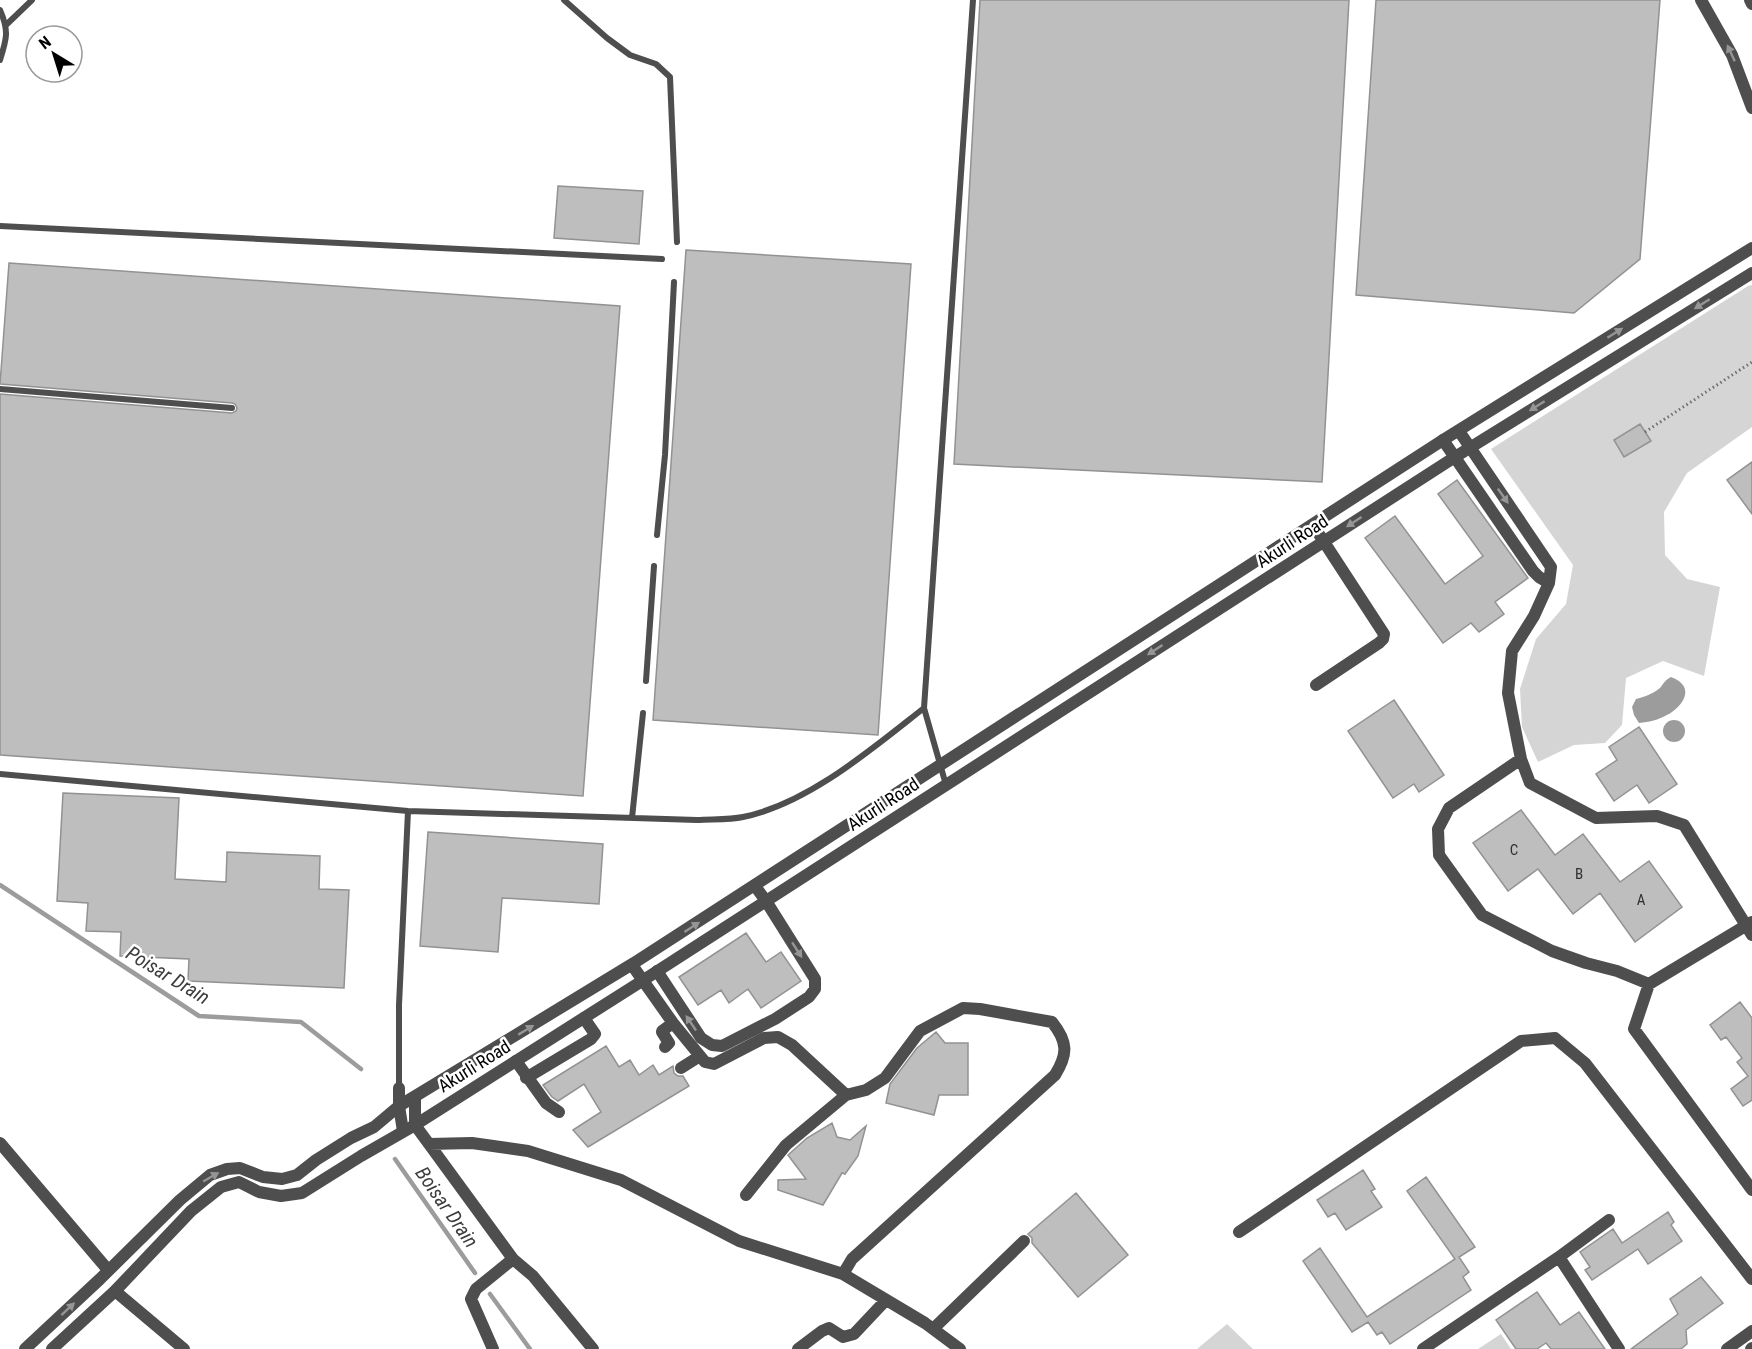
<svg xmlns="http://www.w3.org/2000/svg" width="1752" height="1349" font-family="'Roboto Condensed',sans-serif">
	<rect width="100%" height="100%" fill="#fff"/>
	<path fill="#d5d5d5" d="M1752,285v142l-65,46 -23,39 1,43 22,24 33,8 -16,89 -41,-15 -37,17 -4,47 -17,18 -31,2 -36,17 -16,-35 -2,-38 16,-50 30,-35 7,-39 -82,-116 257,-163z
		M1227,1324l26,25h-56z
		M1501,1334l10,15h-33z"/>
	<path fill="#9c9c9c" d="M1671,677c27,10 11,32 -8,40 -8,4 -16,5 -24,6l-5,-8 -2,-8 4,-8c8,-2 17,-5 24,-11 4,-5 5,-8 11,-11z
		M1663 731a11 11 0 1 1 22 0a11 11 0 1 1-22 0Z"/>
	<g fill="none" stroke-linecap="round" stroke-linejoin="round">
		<path stroke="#9c9c9c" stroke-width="4.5" d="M0,885l199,131 102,6 60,47
			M395,1159l80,114
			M490,1294l40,55"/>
	</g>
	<path fill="#bebebe" stroke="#929292" stroke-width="1.5" d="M980,0h369l-27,482 -368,-18z
		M1376,0h284l-20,259 -66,54 -218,-18z
		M558,186l85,5 -4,53 -85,-6z
		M686,250l225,14 -33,471 -225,-15z
		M9,263l611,43 -37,490 -583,-41v-361l232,19 4,-2 1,-3 -2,-4 -3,-1 -232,-19z
		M1640,424l11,17 -27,16 -10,-17z
		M1752,462v52l-25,-34z
		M1457,480l71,98 -33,24 9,12 -25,18 -8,-9 -28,20 -78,-105 30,-22 50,68 38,-28 -45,-62z
		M1394,700l50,75 -25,17 -5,-8 -21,14 -45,-67z
		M1639,727l38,57 -28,19 -12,-18 -23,16 -18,-27 21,-14 -8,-13z
		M63,793l116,5 -4,81 51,3 1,-30 93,4 -1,33 30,1 -5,98 -156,-7 1,-22 -69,-3 1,-24 -35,-1 2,-28 -31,-2z
		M1521,810l34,45 28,-21 37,48 29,-21 33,46 -47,35 -35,-49 -27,21 -35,-45 -30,22 -35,-48z
		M428,832l175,12 -4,60 -97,-6 -4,54 -78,-6z
		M746,933l20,29 15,-10 20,29 -40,27 -13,-19 -19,14 -8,-13 -23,15 -19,-28z
		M1740,1002l12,16v82l-9,6 -12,-17 17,-13 -11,-14 5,-4 -16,-21 -5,3 -11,-15z
		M936,1032l9,11h23v52h-29l-5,20 -48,-12 4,-19 27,-36z
		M606,1046l13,21 11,-7 9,15 14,-10 6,10 14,-9 1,7 4,3h5l6,10 -101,61 -15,-17 28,-18 -17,-28 -26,17 -6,-4 -9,-12z
		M832,1123l5,14 13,3 16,-14 -8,30 -13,18 -3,-1 -19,32 -45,-15v-10l28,-1 -18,-24 19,-17z
		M1363,1170l12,19 -4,2 11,16 -36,23 -11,-17 -7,4 -11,-17z
		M1426,1177l49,70 -16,10 10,15 -6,5 8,13 -81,54 -8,-12 -5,3 -9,-13 -16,10 -49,-71 17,-13 47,69 88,-58 -48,-68z
		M1076,1193l52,62 -50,42 -46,-54v-5l-4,-4z
		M1668,1212l6,10 -3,3 11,16 -34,23 -10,-15 -46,31 -7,-10 5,-3 -10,-15 33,-23 9,14z
		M1701,1277l22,26 -37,27 1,14 -6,5h-50l47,-35 -8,-15z
		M1537,1292l23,33 19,-13 26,37h-54l-5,-6 -9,6h-21l-20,-29z"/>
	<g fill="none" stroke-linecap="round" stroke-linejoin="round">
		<path stroke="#707070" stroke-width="3" stroke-dasharray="1.5 3" stroke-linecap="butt" d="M1645,432l107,-70"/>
		<path stroke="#4e4e4e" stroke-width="6" d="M564,0l43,38 23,17 26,9 14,13 7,165
			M0,10c9,21 7,28 0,50
			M6,25l26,-25
			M0,226l662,33
			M0,389l232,19
			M657,535l8,-80 9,-173
			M646,681l8,-115
			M0,774l408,37 289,9c15,-1 32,0 46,-3 65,-13 130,-69 181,-109
			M946,785l-22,-77 49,-708
			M632,818l11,-105
			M399,1088v-83l9,-194"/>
		<path stroke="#4e4e4e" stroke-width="12" d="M1701,0l31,55 20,53
			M1750,0l2,4
			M1459,431l92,136 -2,16 -15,33 -22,35 -4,42 13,66 9,24 66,35 61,-2 27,9 68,110
			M1443,440l90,131 6,6 10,6
			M1313,525l71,109 -1,5 -4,4 -63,42
			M1521,759l-72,49 -11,21 1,26 43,60 70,36 34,12 31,8 32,13 103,-62
			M632,965l41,58 32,39 9,2 50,-26 14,-1 14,8 54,50
			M657,971l44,67 11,7 10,1 53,-27 34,-22 6,-8v-10l-49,-78 -11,-15
			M1649,984l-15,45 118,161
			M665,1047l4,-4 -7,-11v-1l11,-8
			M516,1061l30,42 13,9
			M681,1068l19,-12
			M526,1078l65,-39 4,-5 -11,-16
			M399,1088v18l4,25
			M415,1098v27l14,19 84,115 20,17 60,73
			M0,1143l108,127
			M429,1144l43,-1 56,8 93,29 118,61 104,33 82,49 35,26
			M746,1195l40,-50 60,-50 20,-5 19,-12 35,-47 43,-23 17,1 72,13c16,20 16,32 3,53l-203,184 -9,15
			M1239,1232l282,-191 34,-3 30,25 167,216
			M1559,1257l50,-37
			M115,1291l69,58
			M933,1329l91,-88
			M493,1349l-22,-50 5,-10 37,-30
			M798,1349l24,-18 7,-3 14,9 11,-3 32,-34
			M1423,1349l136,-92 60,92"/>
		<path stroke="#4e4e4e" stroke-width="12" d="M25,1349l75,-70 80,-79 30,-25 17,-6 13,-1 23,9 19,2 15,-4 19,-15 35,-22 23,-11 25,-21 235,-143 809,-523 309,-192
			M52,1349l63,-58 76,-80 30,-24 18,-5 20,10 22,4 21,-3 59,-37 54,-31 227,-144 813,-524 297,-184
			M1727,1349l25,-18
			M1751,1349l1,-1"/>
	</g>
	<defs><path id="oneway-solid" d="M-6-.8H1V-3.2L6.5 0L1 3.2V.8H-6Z" transform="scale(1.5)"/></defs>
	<g fill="#959595">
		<use href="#oneway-solid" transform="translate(1731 53) rotate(-115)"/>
		<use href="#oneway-solid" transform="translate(1702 304) rotate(148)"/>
		<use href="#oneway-solid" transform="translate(1615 333) rotate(-32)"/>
		<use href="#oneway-solid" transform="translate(1537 406) rotate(148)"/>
		<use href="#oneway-solid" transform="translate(1503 496) rotate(55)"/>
		<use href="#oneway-solid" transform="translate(1354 522) rotate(147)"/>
		<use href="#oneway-solid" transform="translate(1155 650) rotate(147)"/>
		<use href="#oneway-solid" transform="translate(692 927) rotate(-33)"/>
		<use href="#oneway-solid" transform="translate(797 950) rotate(57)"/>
		<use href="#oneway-solid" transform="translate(691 1023) rotate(-124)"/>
		<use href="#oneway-solid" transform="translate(526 1030) rotate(-31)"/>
		<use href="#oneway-solid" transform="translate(211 1177) rotate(-30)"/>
		<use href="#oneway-solid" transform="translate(68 1309) rotate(-43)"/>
	</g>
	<g text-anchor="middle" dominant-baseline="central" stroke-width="5" stroke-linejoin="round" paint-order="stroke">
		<g font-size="15" fill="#303030">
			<text x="1514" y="850">C</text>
			<text x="1579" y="874">B</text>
			<text x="1641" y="900">A</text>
		</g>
		<g font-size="18" fill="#000" stroke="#fff">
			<text transform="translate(1292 541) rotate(-33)">Akurli Road</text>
			<text transform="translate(883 804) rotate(-33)">Akurli Road</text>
			<text transform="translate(474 1066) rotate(-32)">Akurli Road</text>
		</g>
		<g font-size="20" font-style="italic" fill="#3d3d3d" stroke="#fff">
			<text transform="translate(168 975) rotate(31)">Poisar Drain</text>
			<text transform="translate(447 1207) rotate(55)">Boisar Drain</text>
		</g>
	</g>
	<g transform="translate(54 54) rotate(322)"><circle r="28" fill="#ffffff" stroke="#999999" stroke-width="1.5"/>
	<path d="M0-4.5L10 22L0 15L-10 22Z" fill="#000000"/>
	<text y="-9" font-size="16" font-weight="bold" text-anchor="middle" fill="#000000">N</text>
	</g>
</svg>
